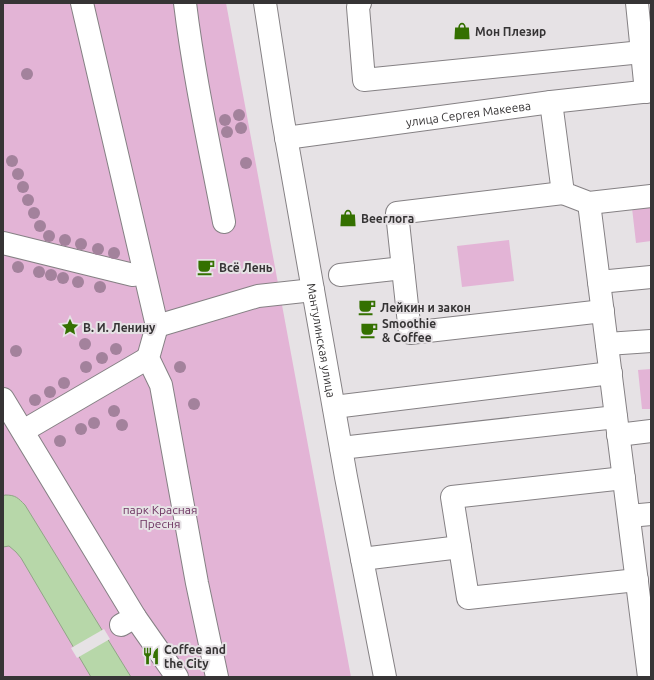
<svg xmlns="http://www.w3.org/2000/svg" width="654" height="680" font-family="Ubuntu,sans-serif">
	<rect width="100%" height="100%" fill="#e6e2e5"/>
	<path fill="#e3b4d6" d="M3,3h223l125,674h-348z
		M651,206v35l-15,2 -4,-35z
		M509,240l5,41 -52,6 -5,-41z
		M651,369v40h-9l-4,-39z"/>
	<path fill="#b7d7a9" stroke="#90a686" d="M5,495c11,0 13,3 20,10l106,172h-40l-70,-119 -5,-6 -7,-6 -6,1v-51z"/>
	<path fill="#e6e2e5" d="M104,629l6,10 -33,19 -6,-10z"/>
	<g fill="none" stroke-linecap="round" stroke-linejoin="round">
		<g stroke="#858184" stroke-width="24">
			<g id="minor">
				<path d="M82,3l75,323 -9,32 13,27 36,198 20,94"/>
				<path d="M185,3c9,74 25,146 39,219"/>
				<path id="s1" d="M265,3l18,117 63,357 39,200"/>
				<path d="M360,3l-2,4 6,73 278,-28"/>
				<path d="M637,3l9,89"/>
				<path d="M551,102l12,91 26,10 62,-7"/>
				<path id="s2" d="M286,138l265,-36 100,-11"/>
				<path d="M563,193l-166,20 13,120 193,-22"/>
				<path d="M589,203l60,474"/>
				<path d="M3,243l130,32"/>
				<path d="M340,275l63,-7"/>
				<path d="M599,282l52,-5"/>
				<path d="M157,326l101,-30 55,-6"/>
				<path d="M607,344l44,-3"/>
				<path d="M3,399l132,218 -14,8"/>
				<path d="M334,407l277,-34"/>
				<path d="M23,431l125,-73"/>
				<path d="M618,435l33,-4"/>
				<path d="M341,448l275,-31"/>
				<path d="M624,478l-172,19 16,101 169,-18"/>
				<path d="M629,516l22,-2"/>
				<path d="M362,559l98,-12"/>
				<path d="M135,617l42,60"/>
			</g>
		</g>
		<use href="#minor" stroke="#fff" stroke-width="22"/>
	</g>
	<g fill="#a3829c">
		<circle cx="27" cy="74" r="6"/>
		<circle cx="239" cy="115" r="6"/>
		<circle cx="225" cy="120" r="6"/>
		<circle cx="241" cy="128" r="6"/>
		<circle cx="227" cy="132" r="6"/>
		<circle cx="12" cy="161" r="6"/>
		<circle cx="246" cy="163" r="6"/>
		<circle cx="18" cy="174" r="6"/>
		<circle cx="23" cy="187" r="6"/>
		<circle cx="28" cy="200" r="6"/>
		<circle cx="34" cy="213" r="6"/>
		<circle cx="40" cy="226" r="6"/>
		<circle cx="49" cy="236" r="6"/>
		<circle cx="65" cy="240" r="6"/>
		<circle cx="81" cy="244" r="6"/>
		<circle cx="98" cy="249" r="6"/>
		<circle cx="114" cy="253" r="6"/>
		<circle cx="18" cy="267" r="6"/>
		<circle cx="39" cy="272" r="6"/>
		<circle cx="51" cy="275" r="6"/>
		<circle cx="63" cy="278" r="6"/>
		<circle cx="78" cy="282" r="6"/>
		<circle cx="100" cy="287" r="6"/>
		<circle cx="85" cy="344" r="6"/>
		<circle cx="116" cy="349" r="6"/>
		<circle cx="16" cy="351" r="6"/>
		<circle cx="102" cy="358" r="6"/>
		<circle cx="86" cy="367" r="6"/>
		<circle cx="180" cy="367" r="6"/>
		<circle cx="64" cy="383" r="6"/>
		<circle cx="50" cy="392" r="6"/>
		<circle cx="35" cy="400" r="6"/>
		<circle cx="194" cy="404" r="6"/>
		<circle cx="114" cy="411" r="6"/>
		<circle cx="94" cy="423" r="6"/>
		<circle cx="122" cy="425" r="6"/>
		<circle cx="81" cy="429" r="6"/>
		<circle cx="60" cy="441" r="6"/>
	</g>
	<defs>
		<g id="shop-bare" transform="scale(1.38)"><path d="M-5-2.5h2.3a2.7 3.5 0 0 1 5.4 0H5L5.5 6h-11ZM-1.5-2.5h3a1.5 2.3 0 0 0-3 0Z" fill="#347000" stroke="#e6e2e5" stroke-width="2.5" paint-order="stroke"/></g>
		<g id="cafe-bare" transform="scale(1.38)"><path d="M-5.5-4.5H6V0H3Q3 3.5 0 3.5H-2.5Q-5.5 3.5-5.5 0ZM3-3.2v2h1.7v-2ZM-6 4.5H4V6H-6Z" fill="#347000" stroke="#e6e2e5" stroke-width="2.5" paint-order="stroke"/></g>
		<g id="sight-bare" transform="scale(1.38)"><path d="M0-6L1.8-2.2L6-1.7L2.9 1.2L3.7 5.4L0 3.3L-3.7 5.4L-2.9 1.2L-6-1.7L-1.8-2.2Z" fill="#347000" stroke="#e6e2e5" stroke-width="2.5" paint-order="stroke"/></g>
		<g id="restaurant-bare" transform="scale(1.38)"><path d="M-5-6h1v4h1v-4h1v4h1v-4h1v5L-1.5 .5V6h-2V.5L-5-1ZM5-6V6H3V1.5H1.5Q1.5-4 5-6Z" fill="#347000" stroke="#e6e2e5" stroke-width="2.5" paint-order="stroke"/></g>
	</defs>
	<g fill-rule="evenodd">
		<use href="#shop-bare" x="462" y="31"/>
		<use href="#shop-bare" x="348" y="218"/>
		<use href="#cafe-bare" x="206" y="267"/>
		<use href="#cafe-bare" x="367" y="307"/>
		<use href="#sight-bare" x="70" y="327"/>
		<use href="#cafe-bare" x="369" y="330"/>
		<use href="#restaurant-bare" x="151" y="656"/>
	</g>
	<g text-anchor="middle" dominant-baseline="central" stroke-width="4" stroke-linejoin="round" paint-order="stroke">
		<g font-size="12" font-weight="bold" fill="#363435" stroke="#e6e2e5" text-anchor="start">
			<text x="475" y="31">Мон Плезир</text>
			<text x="361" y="218">Beerлога</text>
			<text x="219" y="267">Всё Лень</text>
			<text x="380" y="307">Лейкин и закон</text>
			<text x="382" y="323">Smoothie<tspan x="382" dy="14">&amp; Coffee</tspan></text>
			<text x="83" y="327">В. И. Ленину</text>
			<text x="164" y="649">Coffee and<tspan x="164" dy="14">the City</tspan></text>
		</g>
		<g font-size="12" fill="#363435" stroke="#e6e2e5">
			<text stroke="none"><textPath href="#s2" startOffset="184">улица Сергея Макеева</textPath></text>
			<text stroke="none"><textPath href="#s1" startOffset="342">Мантулинская улица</textPath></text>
		</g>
		<g font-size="12" fill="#6c3360" stroke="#e6e2e5">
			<text x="160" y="509">парк Красная<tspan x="160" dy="14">Пресня</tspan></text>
		</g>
	</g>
	<rect width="654" height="680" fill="none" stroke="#363435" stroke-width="8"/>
</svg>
